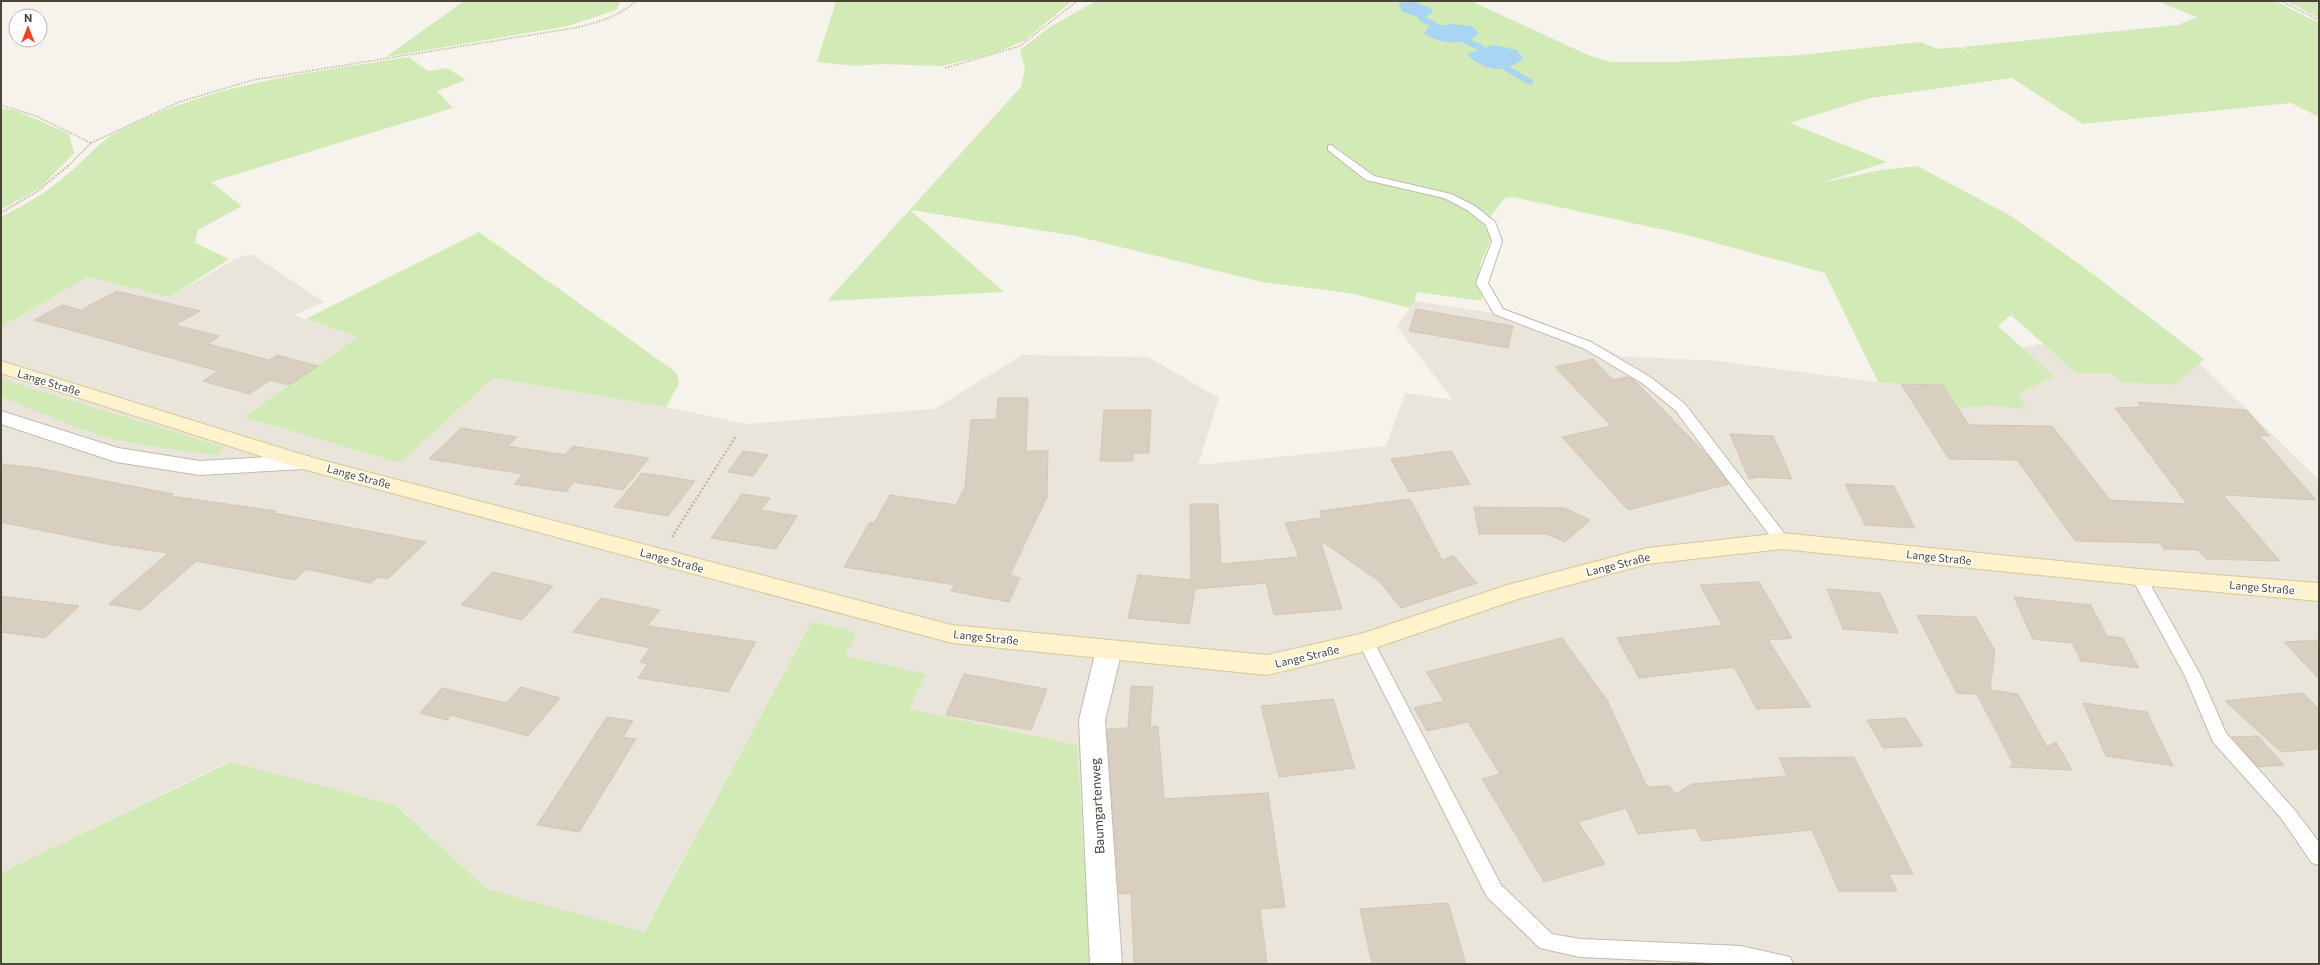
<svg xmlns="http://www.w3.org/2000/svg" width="2320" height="965" font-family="Commissioner,sans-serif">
	<rect width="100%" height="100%" fill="#f6f3ec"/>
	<path fill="#eae5da" d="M252,254l72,48 -30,13 64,22 -114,80 156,46 93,-85 173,29 80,17 188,-15 88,-54 126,2 71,41 -21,67 188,-19 19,-53 48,7 -56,-73 18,-26 85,13 92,27 28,15 98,5 160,21 161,-38 145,6 15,13 120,117v484h-1228l-14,-219 -168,-36 17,-35 -82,-18 13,-24 -45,-11 -172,317 -153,-49 -88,-82 -171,-45 -227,111v-546l85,-50 84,20 65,-38z"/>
	<path fill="#d2eab5" d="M464,1h157l-5,9 -48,16 -182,31z
		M836,1h236l-48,40 -32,13 -51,12 -60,-2 -26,2 -38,-4z
		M1096,1h375l117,54 24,7h60l128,-7 120,-13 18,7 22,-2 21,12 -19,-12 216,-22 19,-8 -41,-16h119l44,22v94l-28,-14 -208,21 -71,-46 -142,20 -80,25 97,39 -66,21 60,-13 36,-4 94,50 74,52 119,91 -29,26 -52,-3 -12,-9h-35l-65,-58 -13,11 56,50 -36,18 8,15 -37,-4 -31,3 -17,-23 -63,-3 -53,-109 -142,-39 -170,-37 -8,1 -15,19 -15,-11 -103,-31 -35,-27 -5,2 30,25 2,5c44,10 103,12 128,56l-12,29 2,36 -65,-9 -2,9 -5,7 -61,-15 -87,-11 -186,-46 -166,-26 94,82 -177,9 194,-214 4,-18 -5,-19 30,-23z
		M2286,1h33v17z
		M409,57l19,14 19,-3 19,12 -29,11 16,17 -242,74 31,24 -44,24 -3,13 34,16 -59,38 -83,-20 -86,50v-110c24,-12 48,-26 68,-44 15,-12 27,-28 43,-38 91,-51 195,-62 297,-78z
		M1,108l16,3 52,23 5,19 -33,34 -40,23z
		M479,232l198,141 2,11 -13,23 -173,-29 -93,85 -156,-46 114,-80 -52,-18z
		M1,379l222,68 -6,8c-33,-4 -66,-8 -98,-15 -40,-10 -79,-28 -118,-43z
		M812,621l45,11 -12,24 81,18 -17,35 168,36 14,219h-1090v-91l229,-111 167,44 90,83 157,43z"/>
	<path fill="#a9d4f2" d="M1411,1l20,7 2,5 -13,5 -19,-7 1,-6z
		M1452,24l19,2 8,7c-12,15 -42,10 -55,0l5,-6z
		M1493,45l24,5 6,9c-5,3 -12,8 -17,9 -14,4 -30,-4 -39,-14z"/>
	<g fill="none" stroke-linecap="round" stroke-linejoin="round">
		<path stroke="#a9d4f2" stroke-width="6" d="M1402,5l13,-4
			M1421,18l15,8
			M1466,41l15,7
			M1506,68l24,14"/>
	</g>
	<path fill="#d8cfc1" stroke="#d3c7b4" d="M117,291l83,20 -25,14 44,11 -11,8 61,16 8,-5 41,11 -29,19 -19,-5 -21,14 -46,-13 15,-10 -184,-51 28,-15 19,5z
		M1416,309l97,17 -5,22 -99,-17z
		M1593,359l20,21 15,-3 6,3 76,78 19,26 -101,26 -66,-73 49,-11 -56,-59z
		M1901,384l41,1 27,40 83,1 58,74 77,4 -72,-96 26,-1 -4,-5 110,8 22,26 -10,-1 57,65 -93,-5 57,66 -74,-2 -8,-9 -34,-1 -4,-6 -85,-2 -58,-81 -68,-1z
		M998,398h30l-2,53h22l-1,46 -37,78 10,3 -11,24 -58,-11 4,-6 -111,-18 26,-45 4,1 16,-28 66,10 9,-18 6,-67 25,-1z
		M1104,410h47l-2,43h-16v8h-33z
		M461,428l56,9 -9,9 57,9 8,-9 76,12 -26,32 -49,-8 -8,10 -52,-8 9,-10 -94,-15z
		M1730,434l43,2 19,43 -34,-2 -9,2z
		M743,451l25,4 -15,21 -25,-4z
		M1451,451l19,33 -61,8 -18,-33z
		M1,464l37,4 135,26 -2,2 105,15 -2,2 152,29 -38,37 -10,-2 -7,6 -65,-14 -11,11 -99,-19 -55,49 -32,-6 59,-51 -61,-9 -106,-22z
		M642,473l53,8 -27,35 -54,-9z
		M1845,484l49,2 21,42 -50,-3z
		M742,494l28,4 -9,12 36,6 -21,33 -65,-11z
		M1410,499l32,61 12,-4 23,27 -76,25 -22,-27 -59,-41 22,69 -68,6 -8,-32 -71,6 -6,35 -61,-6 10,-43 53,5 -1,-76h28l3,60 78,-7 -14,-34 37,-5 -2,-7z
		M1474,507l91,1 25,12 -25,22 -18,-8h-68z
		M493,572l60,14 -31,34 -61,-15z
		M1759,582l33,56 -24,2 43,67 -54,2 -23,-42 -95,11 -22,-40 105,-13 -22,-40z
		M1827,589l53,4 18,40 -55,-4z
		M1,596l78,10 -34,32 -44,-6z
		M2014,597l77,8 16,31 16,2 16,30 -58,-7 -9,-18 -39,-4z
		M601,598l59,12 -13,16 109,16 -28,50 -90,-14 10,-14 -8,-2 10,-14 -77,-16z
		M1917,615l59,2 19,34 -5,39 28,4 29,53 9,-5 16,28 -63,-3 4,-3 -36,-70 -20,-1z
		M1562,638l45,62 40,87 22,-1 7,8 16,-10 95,-8 -8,-18 75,-1 59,117h-24l8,17h-58l-27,-61 -110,11 -7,-13 -57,6 -12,-26 -48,14 27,42 -61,18 -62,-103 18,-5 -32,-52 -41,9 -13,-23 30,-7 -18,-29z
		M2319,640v39l-35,-37z
		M964,674l83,15 -16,41 -85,-15z
		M1131,686l22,1 -3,40 8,-1 6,73 104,-6 17,114 -25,2 7,55h-133l-3,-71 -12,1 -12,-165 21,-1z
		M521,687l39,11 -32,38 -77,-21 -4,5 -27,-7 22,-25 64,15z
		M2303,693l16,16v40l-38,3 -56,-51z
		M1333,699l22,69 -76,9 -18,-71z
		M2083,703l64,9 26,54 -67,-10z
		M607,717l26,4 -10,16 13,2 -57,93 -42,-7z
		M1905,718l18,28 -40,2 -16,-28z
		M2258,736l26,29 -26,2 -26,-30z
		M1448,903l18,61h-94l-12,-55z"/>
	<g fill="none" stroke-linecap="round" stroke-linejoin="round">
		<g stroke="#c2bbae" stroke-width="2">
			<path id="service" d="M1331,145l43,31 77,18 24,12 20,16 7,19 -14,42 15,26 88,33 59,35 35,27 102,133 2,4 -2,4h-10l-102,-135 -33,-27 -59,-35 -89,-34 -18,-31 16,-42 -6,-16 -19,-15 -23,-12 -78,-18 -38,-30v-4z
				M2139,572l5,1 57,103 25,57 67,75 26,34v23l-7,-2 -31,-45 -68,-76 -28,-66 -54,-99 3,-4z
				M1366,636l6,2 2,4 127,243 51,49 28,5 161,7 49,11 3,7h-58l-155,-7 -40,-9 -53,-51 -129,-255 2,-4z"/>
		</g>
		<g stroke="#c2bbae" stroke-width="2">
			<path id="minor" d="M1,411l117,37 82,13 103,-6 8,2 3,5 -3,5 -8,2 -103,6 -84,-13 -115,-38z
				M1109,640l9,3 4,7 -17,70 17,244h-32l-11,-244 17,-70 4,-7z"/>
		</g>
		<g stroke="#d6c79b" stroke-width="2">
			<path id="secondary" d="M1,361l309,96 642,168 315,30 97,-22 143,-48 140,-37 135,-15 357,36 180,14v18l-180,-16 -357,-36 -135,15 -126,34 -155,53 -99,24 -315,-32 -657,-176 -294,-94z"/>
		</g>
		<path stroke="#c4b79f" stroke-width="1.5" stroke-dasharray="1.5 1.5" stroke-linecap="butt" d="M2281,1l38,19
			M945,68l75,-22 57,-45
			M1,105l35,11 55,27 -23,23
			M91,143l88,-41 74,-22 321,-52c23,-5 44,-11 62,-27"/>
		<path stroke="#c4b79f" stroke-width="2" stroke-dasharray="1.5 1.5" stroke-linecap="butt" d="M1,213l38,-23 30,-25"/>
		<path stroke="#c4b79f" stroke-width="2.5" stroke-dasharray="2 2" stroke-linecap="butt" d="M672,537l64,-101"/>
		<use href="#service" fill="#fff" fill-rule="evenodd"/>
		<use href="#minor" fill="#fff" fill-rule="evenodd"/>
		<use href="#secondary" fill="#fff3cd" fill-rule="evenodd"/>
	</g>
	<g text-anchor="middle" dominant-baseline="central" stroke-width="3" stroke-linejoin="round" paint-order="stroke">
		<g font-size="11" fill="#4b4439" stroke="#fff">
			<text transform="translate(49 382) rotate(17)">Lange Straße</text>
			<text transform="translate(359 476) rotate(15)">Lange Straße</text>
			<text transform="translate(1939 557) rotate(6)">Lange Straße</text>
			<text transform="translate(672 560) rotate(15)">Lange Straße</text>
			<text transform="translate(1618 564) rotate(-14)">Lange Straße</text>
			<text transform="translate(2262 587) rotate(5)">Lange Straße</text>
			<text transform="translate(986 637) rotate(6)">Lange Straße</text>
			<text transform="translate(1307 656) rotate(-13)">Lange Straße</text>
		</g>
		<g font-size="13" fill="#4b4439" stroke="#fff">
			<text transform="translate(1097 806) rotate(-93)">Baumgartenweg</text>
		</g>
	</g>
	<rect width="2320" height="965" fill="none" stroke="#4b4439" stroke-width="4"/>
	<g transform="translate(28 28)"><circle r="19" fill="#ffffff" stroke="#b7b4b0"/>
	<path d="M0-3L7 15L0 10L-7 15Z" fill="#fc3f1d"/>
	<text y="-6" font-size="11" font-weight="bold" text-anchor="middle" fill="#4b4439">N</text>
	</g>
</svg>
